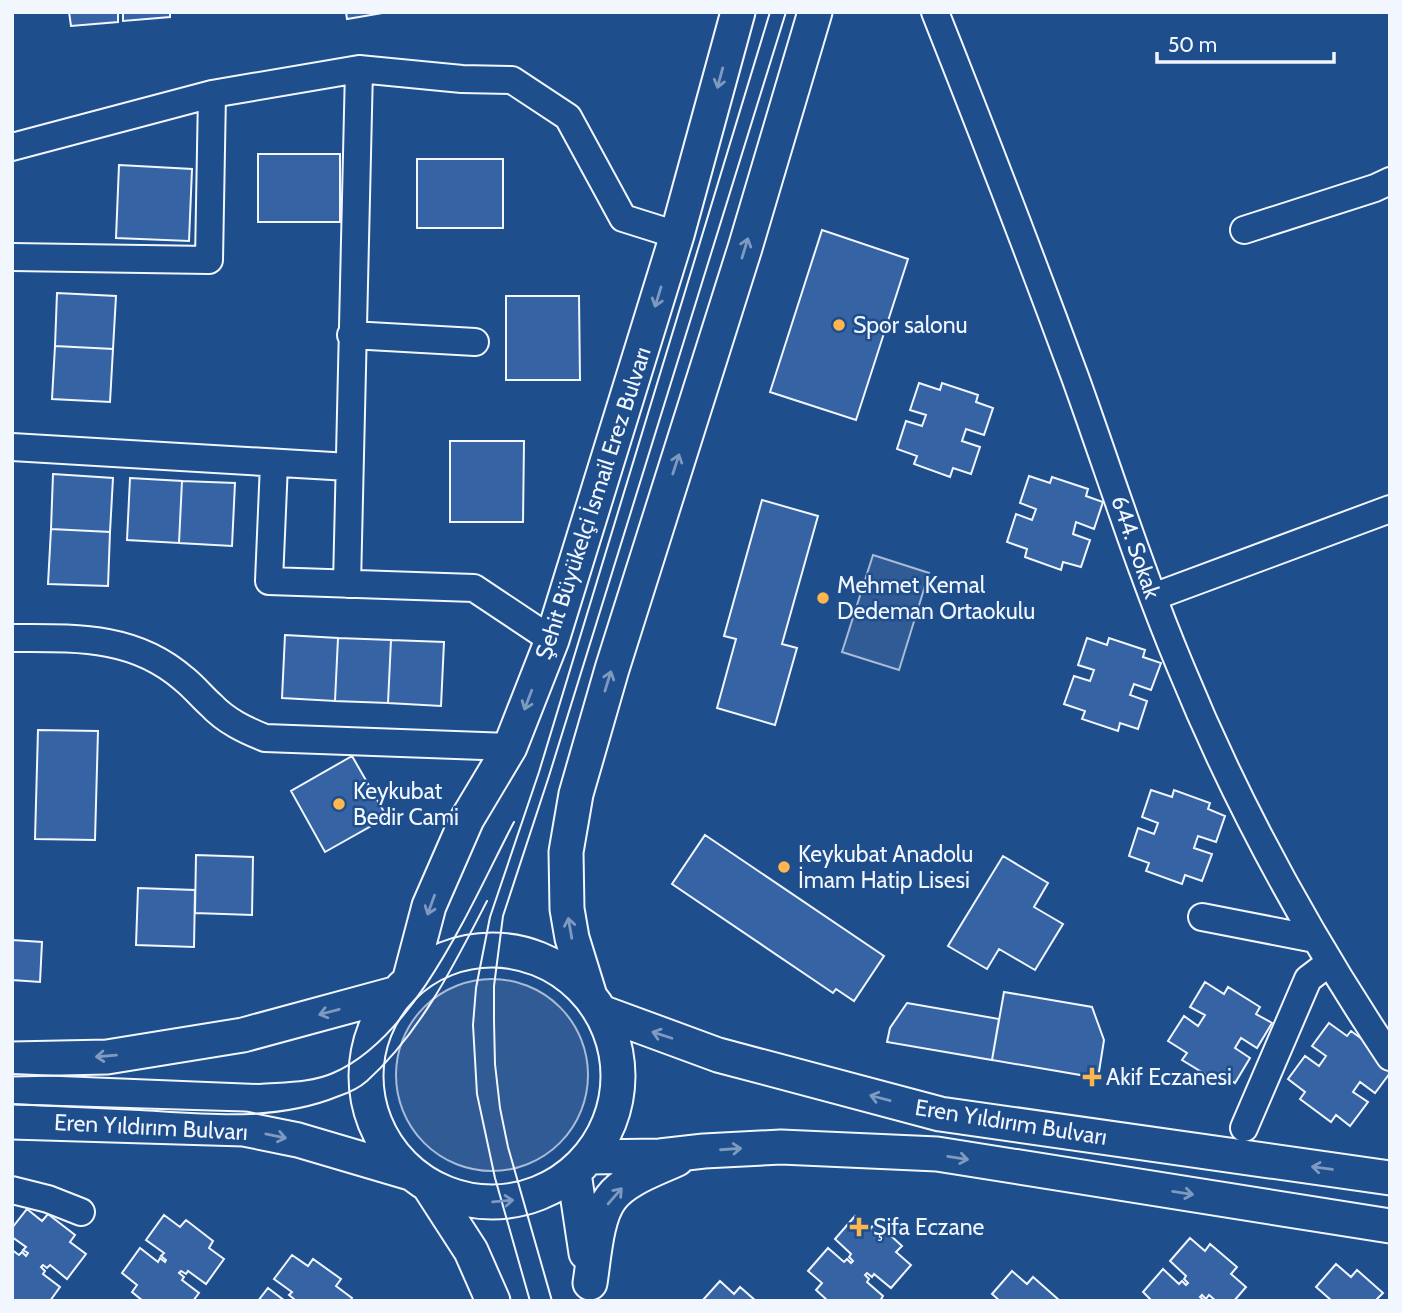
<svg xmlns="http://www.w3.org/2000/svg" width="1402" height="1313" font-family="Cabin,sans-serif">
	<rect width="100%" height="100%" fill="#1f4e8c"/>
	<path fill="#305b95" stroke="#a8bbd7" stroke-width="2" d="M873,555l56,18 -30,97 -57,-18z
		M396 1075a96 96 0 1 1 192 0a96 96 0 1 1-192 0Z"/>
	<path fill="#3563a3" stroke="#f2f6ff" stroke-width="2" d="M69,12h49v10l-47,4z
		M123,12h47v5l-47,4z
		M346,12h37v1l-36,6z
		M258,154h82v68h-82z
		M417,159h86v69h-86z
		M119,165l73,4 -3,72 -73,-3z
		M822,230l86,29 -52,161 -86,-28z
		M57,293l59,3 -3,53 -58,-3z
		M506,296h73l1,84h-74z
		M55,346l58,3 -3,53 -58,-3z
		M919,383l21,7 2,-7 36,12 -2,7 17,6 -9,27 -18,-6 -4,12 18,6 -9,27 -18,-6 -3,9 -36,-13 3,-8 -20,-7 9,-28 16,5 4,-11 -16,-5z
		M450,441h74l-1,81h-73z
		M53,474l60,4 -3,54 -59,-3z
		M1029,476l21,7 2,-6 36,12 -2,7 17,6 -9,27 -18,-7 -3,12 17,6 -9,27 -18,-5 -2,8 -36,-13 2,-8 -20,-7 9,-28 16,6 4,-11 -16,-6z
		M130,478l52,3 -3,62 -52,-3z
		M182,481l53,2 -3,63 -53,-3z
		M762,500l56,16 -36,128 15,4 -22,77 -58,-17 19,-69 -12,-3z
		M51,529l59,3 -2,54 -60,-2z
		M285,635l53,3 -3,63 -53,-3z
		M338,638l53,2 -3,63 -53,-2z
		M1087,638l20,7 2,-7 36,12 -2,7 18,6 -10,27 -17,-6 -4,11 17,6 -9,28 -18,-6 -2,8 -36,-12 3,-8 -21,-7 10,-28 16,5 4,-11 -16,-5z
		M391,640l53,2 -3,64 -53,-3z
		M38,730l60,1 -3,109 -60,-1z
		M352,756l35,61 -62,35 -34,-61z
		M1151,790l21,7 2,-7 36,13 -2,6 17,7 -9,26 -18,-6 -4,12 18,6 -10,27 -17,-6 -3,9 -36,-13 3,-8 -20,-7 9,-28 16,6 4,-11 -16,-6z
		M705,835l179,121 -30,45 -18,-12 -3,4 -161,-109z
		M196,855l57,2 -1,58 -57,-2z
		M1003,856l45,27 -14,24 29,17 -28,46 -36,-21 -12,20 -39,-23z
		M138,888l57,2 -1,57 -58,-2z
		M12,940l30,2 -2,40 -28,-2z
		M1205,982l19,12 4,-7 32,20 -4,7 16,9 -15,25 -16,-10 -6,10 15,10 -15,25 -16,-10 -4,7 -33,-20 5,-7 -19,-12 16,-25 14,10 7,-11 -15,-8z
		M1004,992l88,15 12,33 -6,38 -106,-18z
		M907,1003l92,16 -7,41 -105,-18 3,-14z
		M1329,1023l18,13 4,-5 30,22 9,15v5l-15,20 -15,-11 -7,10 15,10 -18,24 -14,-11 -5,7 -31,-23 5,-7 -17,-13 17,-23 14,10 7,-10 -14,-10z
		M27,1209l15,12 6,-7 27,21 -5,7 16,12 -19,25 -17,-14 -3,3 -4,-3 -2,2 4,4 -2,3 17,13 -10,14 -38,-1v-50l7,5 3,-3 4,4 2,-3 -5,-3 3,-3 -14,-10v-9z
		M164,1215l16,12 6,-7 27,21 -4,7 15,11 -18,25 -18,-13 -2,3 -5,-3 -2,2 5,4 -2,3 17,13 -6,8h-50l-11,-9 5,-7 -15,-12 18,-25 18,14 2,-4 5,4 1,-2 -5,-4 3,-3 -18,-13z
		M855,1216l15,13 6,-7 26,24 -6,6 15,13 -20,23 -17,-14 -2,3 -5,-4 -2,2 4,4 -2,3 16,14 -3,5h-52l-12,-11 6,-7 -14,-12 20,-23 16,14 3,-3 4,4 2,-2 -4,-4 2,-3 -16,-15z
		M1190,1238l15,13 5,-7 27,23 -6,7 15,13 -12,14h-18l-7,-6 -3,4 -4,-4 -2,2 5,4h-53l-9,-9 20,-23 16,15 3,-3 4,4 2,-2 -4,-4 2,-3 -16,-15z
		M292,1255l16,11 5,-7 28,20 -5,7 16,12 -2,3h-57l1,-2 -5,-4 3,-3 -18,-13z
		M1336,1264l15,13 6,-7 26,23 -6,6 2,2h-47l-16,-14z
		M1012,1271l15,13 6,-7 26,23 -59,1 -8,-7z
		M720,1281l14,13 6,-7 16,14h-54z
		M268,1288l17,13h-27z"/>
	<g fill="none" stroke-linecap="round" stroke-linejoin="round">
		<g stroke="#f2f6ff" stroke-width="30">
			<path id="minor" d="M935,12c48,121 95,243 140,365 35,97 66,196 106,291 56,137 127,266 209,389
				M12,147l200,-53 147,-25 103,10 50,1 56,37 55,101 54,17
				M1244,230l131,-42 15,-7
				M12,257l197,3 3,-166
				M351,335l124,7
				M12,447l337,20
				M274,464l-5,117 205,7 78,52
				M347,584l12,-515
				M1153,597l237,-88
				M12,638c63,0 122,-3 172,41 10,8 18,18 27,26 15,16 34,25 54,33l245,9
				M1202,917l113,22
				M1244,1128l64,-149 21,-16
				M12,1190l36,9 33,13"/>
		</g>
		<g stroke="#f2f6ff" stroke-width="37">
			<path id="major" d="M366 1076a126 126 0 1 1 252 0a126 126 0 1 1-252 0Z
				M410,978l19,-72 38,-87 43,-72 42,-107 125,-405 61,-223
				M589,993l-17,-55 -5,-29 -1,-57 10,-58 36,-125 133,-421 70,-236
				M601,1012l117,43 222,59 450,64
				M12,1059l95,-2 136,-22 151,-41
				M12,1122l232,7 54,11 112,33
				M589,1157l71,-1 44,-5 77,-4 156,7 453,72
				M574,1173l12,80
				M429,1186l42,65 22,50
				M590,1283c4,-24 6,-66 21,-85 14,-19 45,-29 66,-39"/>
		</g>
		<use href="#minor" stroke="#1f4e8c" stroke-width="26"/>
		<use href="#major" stroke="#1f4e8c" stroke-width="33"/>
		<path stroke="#f2f6ff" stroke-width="2" d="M12,1074l247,10c23,-2 52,-1 74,-11 84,-36 140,-173 181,-251
			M12,1104c43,2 85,4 128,6 66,4 136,12 199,-14 9,-3 20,-8 28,-15 54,-49 87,-116 120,-180
			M530,1301l-35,-123 -18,-84 -4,-69 3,-37 14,-71 49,-145 231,-760
			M552,1301l-44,-154 -8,-39 -5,-44 -1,-43v-35l9,-70 46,-140 237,-764"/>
	</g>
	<defs><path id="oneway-shaft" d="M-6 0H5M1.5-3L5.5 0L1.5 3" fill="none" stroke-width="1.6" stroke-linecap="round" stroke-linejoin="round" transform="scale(1.75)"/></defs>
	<g stroke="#7e9ac0">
		<use href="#oneway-shaft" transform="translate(720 78) rotate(105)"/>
		<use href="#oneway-shaft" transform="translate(745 248) rotate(-73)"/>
		<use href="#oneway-shaft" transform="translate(658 297) rotate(107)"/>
		<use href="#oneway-shaft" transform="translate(676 464) rotate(-72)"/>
		<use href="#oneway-shaft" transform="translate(608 681) rotate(-73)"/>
		<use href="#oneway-shaft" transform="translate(528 700) rotate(111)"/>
		<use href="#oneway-shaft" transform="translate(431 905) rotate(110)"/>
		<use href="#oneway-shaft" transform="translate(570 928) rotate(-100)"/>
		<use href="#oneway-shaft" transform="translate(329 1012) rotate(165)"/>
		<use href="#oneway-shaft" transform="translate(662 1035) rotate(-162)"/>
		<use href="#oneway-shaft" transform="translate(106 1056) rotate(175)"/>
		<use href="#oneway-shaft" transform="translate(880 1098) rotate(-165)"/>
		<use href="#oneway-shaft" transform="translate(276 1136) rotate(12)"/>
		<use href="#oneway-shaft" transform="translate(731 1149) rotate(-4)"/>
		<use href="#oneway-shaft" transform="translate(958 1158) rotate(9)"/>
		<use href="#oneway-shaft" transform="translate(1322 1168) rotate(-172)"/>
		<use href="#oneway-shaft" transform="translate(1183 1193) rotate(9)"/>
		<use href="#oneway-shaft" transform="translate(615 1196) rotate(-49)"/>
		<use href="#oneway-shaft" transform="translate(503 1201) rotate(-5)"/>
	</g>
	<g fill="#ffb74d" stroke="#1f4e8c" stroke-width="2.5">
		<circle cx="839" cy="325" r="7"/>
		<circle cx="823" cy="598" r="7"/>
		<circle cx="339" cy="804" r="7"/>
		<circle cx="784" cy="867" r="7"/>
		<path d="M1088.5 1066.5h7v7h7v7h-7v7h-7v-7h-7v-7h7z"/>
		<path d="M855.5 1216.5h7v7h7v7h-7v7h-7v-7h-7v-7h7z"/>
	</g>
	<g text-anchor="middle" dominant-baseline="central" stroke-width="5" stroke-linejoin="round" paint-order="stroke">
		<g font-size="23" fill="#f2f6ff" stroke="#1f4e8c" text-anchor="start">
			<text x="853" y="325">Spor salonu</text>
			<text x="837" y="585">Mehmet Kemal<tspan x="837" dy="26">Dedeman Ortaokulu</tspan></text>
			<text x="353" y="791">Keykubat<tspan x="353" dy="26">Bedir Cami</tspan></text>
			<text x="798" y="854">Keykubat Anadolu<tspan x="798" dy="26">İmam Hatip Lisesi</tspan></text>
			<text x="1106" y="1077">Akif Eczanesi</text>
			<text x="873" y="1227">Şifa Eczane</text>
		</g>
		<g font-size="23" fill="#f2f6ff" stroke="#1f4e8c">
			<text transform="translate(593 503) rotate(-72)">Şehit Büyükelçi İsmail Erez Bulvarı</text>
			<text transform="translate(1136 547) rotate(71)">644. Sokak</text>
			<text transform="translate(1011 1122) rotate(9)">Eren Yıldırım Bulvarı</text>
			<text transform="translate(151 1127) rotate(3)">Eren Yıldırım Bulvarı</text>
		</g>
	</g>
	<rect width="1402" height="1313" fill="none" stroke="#f2f6ff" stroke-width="28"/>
	<path d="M1157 52v10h177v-10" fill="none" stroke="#f2f6ff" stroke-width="3.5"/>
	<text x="1168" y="52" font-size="21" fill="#f2f6ff" stroke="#1f4e8c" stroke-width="5" paint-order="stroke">50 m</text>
</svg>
